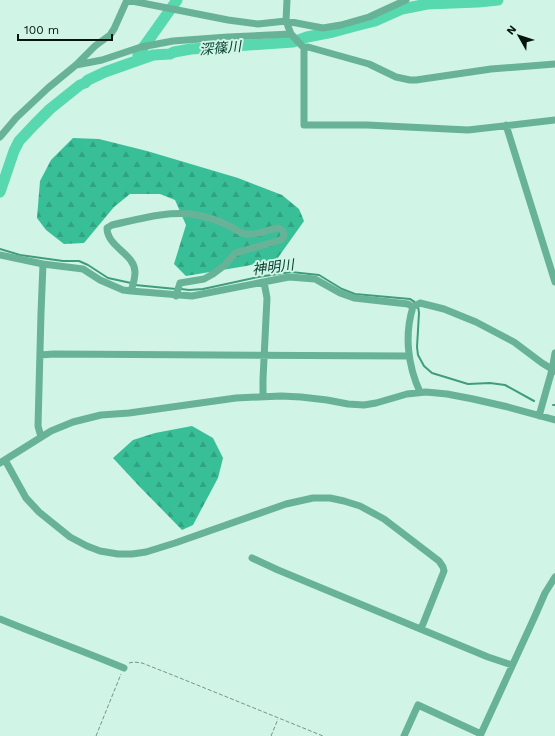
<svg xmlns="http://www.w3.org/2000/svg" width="555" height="736" font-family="'Work Sans','Noto Sans JP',sans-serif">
	<defs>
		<pattern id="forest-firs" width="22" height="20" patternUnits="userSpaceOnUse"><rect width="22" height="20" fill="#38bf97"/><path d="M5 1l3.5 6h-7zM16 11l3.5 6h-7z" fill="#30a381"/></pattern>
	</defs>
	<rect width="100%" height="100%" fill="#d0f5e6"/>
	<path fill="url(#forest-firs)" d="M73,138l26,1 48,12 91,27 44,17 17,14 5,12 -27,38 -31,7 -60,10 -12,-12 12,-39 -11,-25 -15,-6h-30l-16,13 -30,36 -20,1 -18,-14 -9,-12 3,-37 11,-21z
		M192,426l21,12 10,20 -5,20 -25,47 -11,5 -43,-44 -26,-28 20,-18 22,-7z"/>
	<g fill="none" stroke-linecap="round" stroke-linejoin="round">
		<path stroke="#3f9d7e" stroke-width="2" d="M0,249l20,6 43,6h16l9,4 20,13 23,5
			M135,285l41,4
			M181,289l8,1 14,-1 55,-12 33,-5 28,3 23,14 13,5 55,5c6,3 9,8 9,14l-2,34 1,8 6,11 8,7 36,11 22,-1 15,2 29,16
			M553,405h2"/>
		<path stroke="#57d8ae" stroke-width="11" d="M138,55l39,-55
			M0,192l14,-41 5,-10 15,-16 16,-16 30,-24 5,-2 3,-3 17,-8 48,-17 17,-1 4,-2 17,-3 102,-7 14,-5 26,-5 26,-7 16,-4 27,-12 25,-5 51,-2 20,-2"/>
		<path stroke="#799389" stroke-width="1" stroke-dasharray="4 2" stroke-linecap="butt" d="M129,663l5,-1 8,1 33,13 148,60
			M96,736l25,-62
			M271,736l7,-17"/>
		<path stroke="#68b298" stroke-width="7" d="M127,0l101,20 30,4 28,-3 26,5 11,2 18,-3 28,-8 37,-17
			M287,0l-1,21 5,13 13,14v77h63l101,5 87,-10
			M304,48l4,-1 61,17 27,13 14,3h6l75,-11 64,-5
			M76,65l26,-5 39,-13 32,-6 55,-4 63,-3
			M506,125l49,157
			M0,137l16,-19 32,-30 28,-23 19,-19 15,-11 4,-6 13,-29
			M0,255l43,9 40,5 17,11 23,10 8,1 61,5 97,-19 26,2 25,14 14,5 54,6 5,3
			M131,291c2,-6 4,-13 4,-19 0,-18 -28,-25 -28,-44l5,-3c27,-6 57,-15 85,-10 11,2 22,6 32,11 5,2 11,7 17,8 9,2 23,-5 33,-6l4,3 1,5 -3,4 -46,13 -10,12 -12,9 -9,5 -24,4 -4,13
			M40,355l14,-1 355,2
			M420,392c-12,-26 -16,-57 -7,-85l7,-4 24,6 32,13 38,20 28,21 13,8
			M263,396v-17l4,-81 -3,-16
			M539,416l13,-46 3,-17
			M41,437l-3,-11 3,-113 2,-49
			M5,460l21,38 13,14 31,25 17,9 13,5 18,3h14l14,-2 29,-9 111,-39 27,-6h17l14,3 16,5 24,13 55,42 4,6 1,4 -23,58
			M0,463l51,-32 22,-9 28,-7 28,-2 107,-15 45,-2 20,1 26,3 21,4 16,1 12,-2 31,-9 19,-2 21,2 26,5 35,8 47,13
			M252,558l26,12 210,87 24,8
			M0,619c41,17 83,32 124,49
			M404,736l14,-31 63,29
			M480,736l55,-120 10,-23 10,-16"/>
	</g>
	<g text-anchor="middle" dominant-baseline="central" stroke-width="4" stroke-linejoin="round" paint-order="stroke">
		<g font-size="14" font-style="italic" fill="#084232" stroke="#d0f5e6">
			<text transform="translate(220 48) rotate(-5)">深篠川</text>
			<text transform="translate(273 267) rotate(-7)">神明川</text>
		</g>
	</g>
	<g transform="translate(519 36) rotate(309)" stroke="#d0f5e6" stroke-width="3" paint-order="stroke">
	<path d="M0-3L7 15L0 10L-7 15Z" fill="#07140f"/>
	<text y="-6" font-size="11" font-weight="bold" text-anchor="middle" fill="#07140f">N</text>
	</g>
	<path d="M18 34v6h94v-6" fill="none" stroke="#07140f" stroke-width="2"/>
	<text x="24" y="34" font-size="12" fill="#07140f" stroke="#d0f5e6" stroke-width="3" paint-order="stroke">100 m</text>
</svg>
